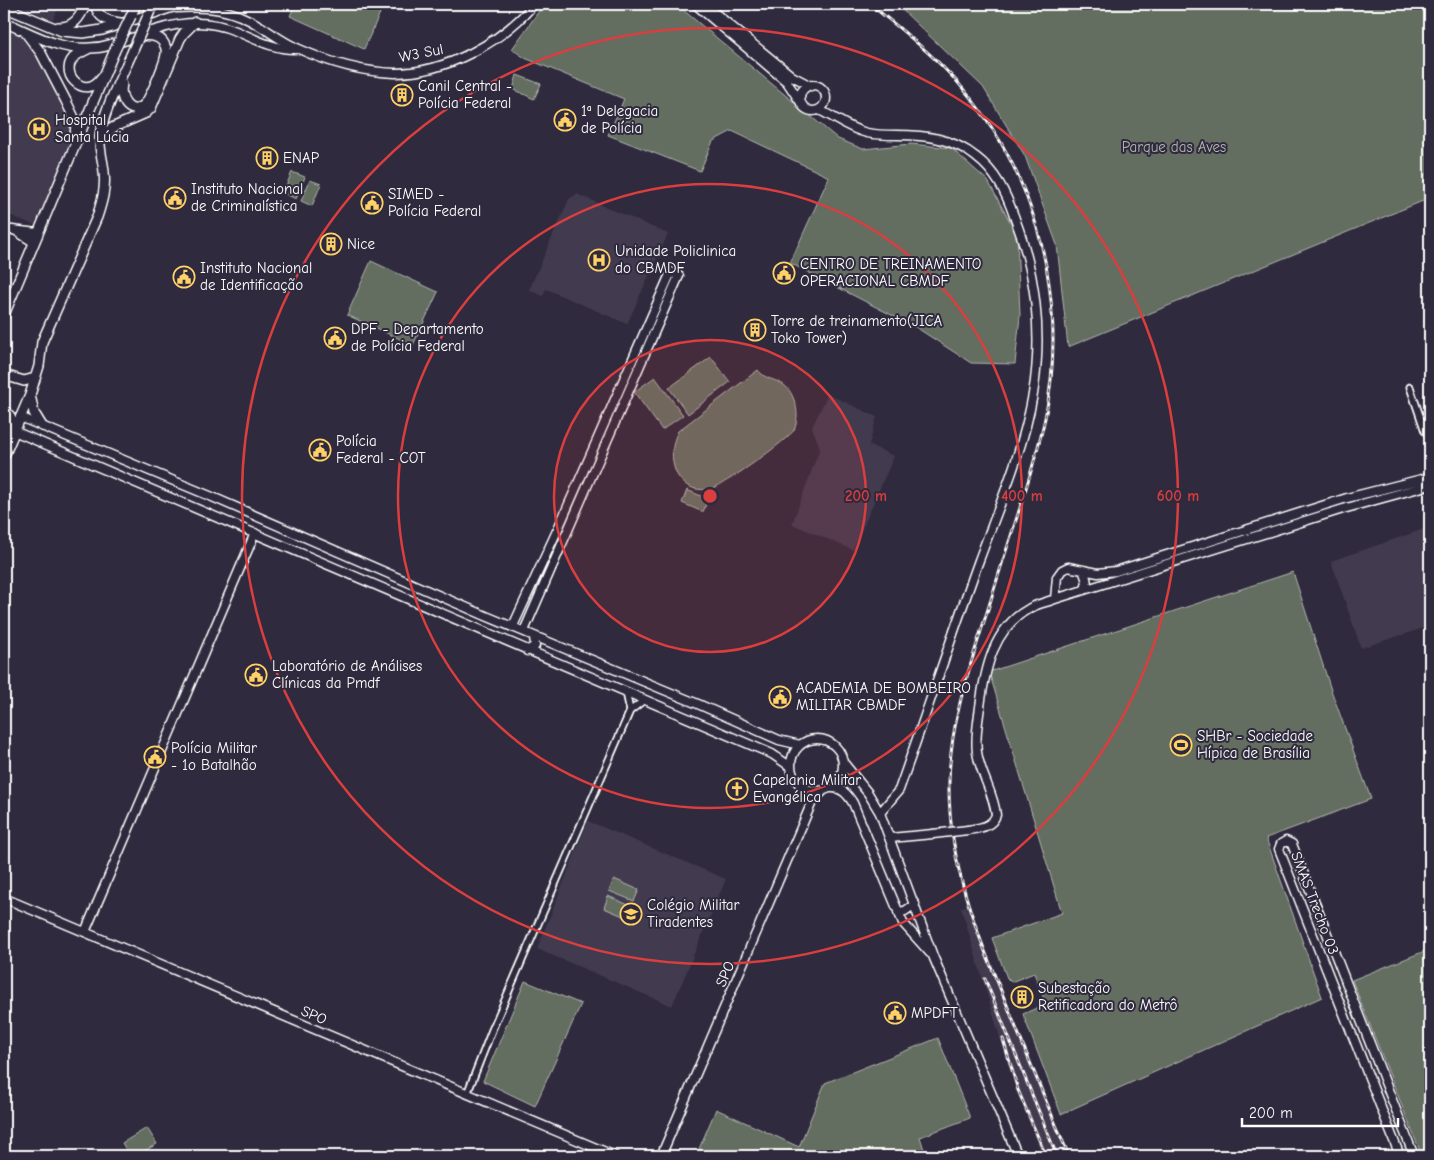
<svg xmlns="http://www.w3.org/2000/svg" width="1434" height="1160" font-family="'Comic Neue',sans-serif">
	<rect width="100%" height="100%" fill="#2f2a3d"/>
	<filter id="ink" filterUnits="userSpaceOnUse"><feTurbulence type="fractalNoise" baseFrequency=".02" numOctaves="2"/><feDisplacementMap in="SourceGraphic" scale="10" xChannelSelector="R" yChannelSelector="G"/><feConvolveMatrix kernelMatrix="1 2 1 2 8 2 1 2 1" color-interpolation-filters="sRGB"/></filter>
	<g filter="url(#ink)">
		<path fill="#423a4f" d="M16,4h44l-7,16z
			M4,27l17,8 16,16 36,73 1,11 -3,11 -37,79 -30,-12z
			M577,194l91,40 -41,90 -81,-35 -3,7 -14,-6 40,-91z
			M828,394l49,23 -8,28 25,11 -41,94 -61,-26 28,-76 -8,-21z
			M1424,529l6,19v78l-69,22 -30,-87z
			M588,821l138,58 -54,127 -135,-57z
			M966,906l32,83 70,167h-25l-27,-65 -55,-184z"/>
		<path fill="#646d61" stroke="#b2b6b0" d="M295,4h89l-20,45 -74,-33z
			M544,4h132l162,135 25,10 48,-5 40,4 37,33 29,54 3,81 -5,48 -44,-1 -54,-35 -127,-65 39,-86 -97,-46 -19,10 -13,30 -92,-36 16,-36 -99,-41 -13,-9z
			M896,4h534v194l-362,149 -11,-102 -32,-89 -42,-69z
			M517,75l24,9 -7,15 -21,-10z
			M292,172l13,5 -9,22 -13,-6z
			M310,180l11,4 -9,22 -11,-5z
			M371,261l67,31 -25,53 -66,-30z
			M711,357l19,25 -42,32 -19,-26z
			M758,370c10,14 28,6 36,30 4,9 4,21 0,30 -6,10 -72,57 -84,59 -36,6 -45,-33 -32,-58z
			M655,377l28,38 -21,15 -28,-38z
			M687,490l21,9 -5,13 -21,-9z
			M1293,572l38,118 40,109 -105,39 56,159 -261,117 -38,-100 23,-10 -12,-31 -23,9 -4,-4 -15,-40 70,-25 -73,-241z
			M614,879l25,11 -5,11 -25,-10z
			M608,896l25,11 -5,11 -24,-10z
			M1430,949v207h-8l-70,-176z
			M525,981l56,23 -46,102 -52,-25z
			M938,1038l32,80 -50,19 6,19h-230l20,-47 83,38 26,-64z
			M147,1128l10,16 -22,12h-5l-8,-13z"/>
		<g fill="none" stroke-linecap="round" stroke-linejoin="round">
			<g stroke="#fff" stroke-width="9">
				<path id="street" d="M1410,387l15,44 5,5
					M626,692l4,19
					M467,1094l25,-64 138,-319 14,-11"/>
			</g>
			<g stroke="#fff" stroke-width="11">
				<path id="secondary" d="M695,4l92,78 14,21
					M704,4l88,72 19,10
					M176,8c33,-2 56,1 84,18 13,8 25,17 39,23 29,13 64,23 96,24 51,0 107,-31 139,-69
					M141,35c32,-12 62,-18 95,-4 19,8 39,19 60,18
					M800 98a13 13 0 1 1 26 0a13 13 0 1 1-26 0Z
					M819,110c16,7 30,19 48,23 10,2 20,2 30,2 28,0 56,3 79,22 20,15 30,36 38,59 22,56 29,119 19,178 -10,58 -35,114 -55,169 -27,75 -52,151 -79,227l-19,23
					M4,229l33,4
					M16,231l17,11
					M20,417l190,79 276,120 212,88 81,36 21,5
					M14,431l758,323 19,13
					M1083,570c3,8 6,13 1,20
					M1055,599l2,-22 5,-7 6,-3 30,6 18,-2 231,-73 83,-21
					M513,626l48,-104 110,-250 8,4 -1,2 -154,353
					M527,651l8,-5 -1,-10
					M791 765a26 26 0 1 1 52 0a26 26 0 1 1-52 0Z
					M843,762l25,31 12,20 53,143 85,200
					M831,788c11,-1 17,7 22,15l50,120 27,30
					M968,830c11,-2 24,-3 28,-15 -2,-22 -16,-41 -19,-63 -2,-15 1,-30 3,-45 5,-38 13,-79 50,-99 7,-4 17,-6 25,-9l288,-90 87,-24
					M890,838l43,-4
					M4,898l611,258
					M898,912l7,-1 10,-7
					M85,932l170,-399
					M661,1156l151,-354 11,-11
					M1400,1156l-121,-307 2,-5 5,-3 6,3 122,312"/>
			</g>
			<g stroke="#fff" stroke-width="12">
				<path id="primary" d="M95,4c3,14 12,17 25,19
					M4,7l58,24 21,2 19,-3 80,-26
					M131,16l5,-12
					M4,22c27,11 56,29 86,26 7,0 13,-1 19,-3 14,-3 43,-18 54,-3 2,3 4,7 3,11 0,8 -16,46 -22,52 -14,13 -26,-7 -22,-21
					M58,27c16,1 22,-10 28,-23
					M26,33l15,20 25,48 10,21 -1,15
					M88,49c-4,2 -8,4 -11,6 -22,15 7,47 24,23
					M100,137l14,-10 32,-14 5,-5 29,-69 4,-6 11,-11
					M4,315l110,-263
					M4,375l20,6 11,-3
					M30,395l4,18 8,13
					M4,410l6,6 2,4 -4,12
					M4,456l26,-61 9,-29 3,-24 55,-125c5,-15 9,-29 7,-45 -1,-13 -5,-21 -4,-35 1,-20 22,-62 31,-82"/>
			</g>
			<use href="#street" stroke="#2f2a3d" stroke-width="5.5"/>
			<use href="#secondary" stroke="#2f2a3d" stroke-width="8"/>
			<use href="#primary" stroke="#2f2a3d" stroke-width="9"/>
			<g stroke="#fff" stroke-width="3">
				<path id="rail" d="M870,4c24,20 49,39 71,61 92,89 130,230 104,353 -13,60 -35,117 -52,175 -19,62 -43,124 -44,189 -1,82 27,149 58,223 20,51 41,101 62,151
					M985,979l72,177
					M1003,1039l15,51 28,66"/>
			</g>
			<use href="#rail" stroke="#2f2a3d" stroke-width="1" stroke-dasharray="4" stroke-linecap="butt"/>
			<g stroke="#fff" stroke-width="11" stroke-linecap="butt">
				<path id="secondary-bridge" d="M933,834l35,-4"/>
			</g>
			<g stroke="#fff" stroke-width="12" stroke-linecap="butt">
				<path id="primary-bridge" d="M114,52l17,-36
					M131,55l22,-51"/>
			</g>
			<use href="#secondary-bridge" stroke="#2f2a3d" stroke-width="8"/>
			<use href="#primary-bridge" stroke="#2f2a3d" stroke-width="9"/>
		</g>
	</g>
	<circle cx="710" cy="496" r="156" fill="#da3e3e" fill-opacity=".12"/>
	<g fill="none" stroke="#da3e3e" stroke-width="2.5">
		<circle cx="710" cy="496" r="156"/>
		<circle cx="710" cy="496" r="312"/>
		<circle cx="710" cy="496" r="468"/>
	</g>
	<defs>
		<g id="building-ring" transform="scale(1.125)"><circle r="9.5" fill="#2f2a3d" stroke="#ffd166" stroke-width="1.5"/><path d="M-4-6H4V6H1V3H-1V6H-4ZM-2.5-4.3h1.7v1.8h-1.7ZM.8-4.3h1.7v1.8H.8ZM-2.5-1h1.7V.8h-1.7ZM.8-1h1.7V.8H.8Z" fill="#ffd166"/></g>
		<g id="civic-ring" transform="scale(1.125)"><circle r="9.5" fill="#2f2a3d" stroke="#ffd166" stroke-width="1.5"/><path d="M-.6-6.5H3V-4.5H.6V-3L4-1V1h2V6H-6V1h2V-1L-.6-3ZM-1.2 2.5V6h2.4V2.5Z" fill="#ffd166"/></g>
		<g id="hospital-ring" transform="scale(1.125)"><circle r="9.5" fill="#2f2a3d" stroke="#ffd166" stroke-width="1.5"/><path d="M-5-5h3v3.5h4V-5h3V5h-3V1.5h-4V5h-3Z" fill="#ffd166"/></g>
		<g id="stadium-ring" transform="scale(1.125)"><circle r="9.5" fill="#2f2a3d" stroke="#ffd166" stroke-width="1.5"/><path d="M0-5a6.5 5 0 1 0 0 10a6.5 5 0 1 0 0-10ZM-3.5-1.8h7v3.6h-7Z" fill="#ffd166"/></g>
		<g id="church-ring" transform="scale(1.125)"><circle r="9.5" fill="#2f2a3d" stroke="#ffd166" stroke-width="1.5"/><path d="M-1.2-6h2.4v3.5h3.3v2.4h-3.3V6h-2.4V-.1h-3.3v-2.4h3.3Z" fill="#ffd166"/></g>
		<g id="school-ring" transform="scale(1.125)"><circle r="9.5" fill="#2f2a3d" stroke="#ffd166" stroke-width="1.5"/><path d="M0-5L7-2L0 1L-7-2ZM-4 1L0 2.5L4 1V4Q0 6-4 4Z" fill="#ffd166"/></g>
	</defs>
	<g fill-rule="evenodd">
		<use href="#building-ring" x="402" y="95"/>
		<use href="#civic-ring" x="565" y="120"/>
		<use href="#hospital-ring" x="39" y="129"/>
		<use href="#building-ring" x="267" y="158"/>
		<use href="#civic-ring" x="175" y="198"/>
		<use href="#civic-ring" x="372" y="203"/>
		<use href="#building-ring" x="331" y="244"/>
		<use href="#hospital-ring" x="599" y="260"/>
		<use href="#civic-ring" x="784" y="273"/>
		<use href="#civic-ring" x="184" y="277"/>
		<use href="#building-ring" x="755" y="330"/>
		<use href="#civic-ring" x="335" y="338"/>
		<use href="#civic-ring" x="320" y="450"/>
		<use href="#civic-ring" x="256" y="675"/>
		<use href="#civic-ring" x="780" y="697"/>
		<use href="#stadium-ring" x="1181" y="745"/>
		<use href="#civic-ring" x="155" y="757"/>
		<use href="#church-ring" x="737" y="789"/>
		<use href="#school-ring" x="631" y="914"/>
		<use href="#building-ring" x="1022" y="997"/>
		<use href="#civic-ring" x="895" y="1013"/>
	</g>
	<g text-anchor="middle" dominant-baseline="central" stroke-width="4" stroke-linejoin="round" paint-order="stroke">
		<g font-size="15" fill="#fff" stroke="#2f2a3d">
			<text transform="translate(421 53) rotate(-11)">W3 Sul</text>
			<text transform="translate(1315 903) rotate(69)">SMAS Trecho 03</text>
			<text transform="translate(725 974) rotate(-67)">SPO</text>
			<text transform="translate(314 1015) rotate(23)">SPO</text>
		</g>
		<g font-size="15" fill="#fff" stroke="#2f2a3d" text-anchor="start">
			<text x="418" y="86">Canil Central -<tspan x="418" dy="17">Polícia Federal</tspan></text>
			<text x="581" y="111">1ª Delegacia<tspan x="581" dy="17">de Polícia</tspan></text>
			<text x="55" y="120">Hospital<tspan x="55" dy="17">Santa Lúcia</tspan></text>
			<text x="283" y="158">ENAP</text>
			<text x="191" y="189">Instituto Nacional<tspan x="191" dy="17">de Criminalística</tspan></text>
			<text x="388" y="194">SIMED -<tspan x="388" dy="17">Polícia Federal</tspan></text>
			<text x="347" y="244">Nice</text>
			<text x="615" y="251">Unidade Policlinica<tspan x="615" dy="17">do CBMDF</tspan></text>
			<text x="800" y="264">CENTRO DE TREINAMENTO<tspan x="800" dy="17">OPERACIONAL CBMDF</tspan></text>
			<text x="200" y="268">Instituto Nacional<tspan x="200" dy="17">de Identificação</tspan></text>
			<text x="771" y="321">Torre de treinamento(JICA<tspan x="771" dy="17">Toko Tower)</tspan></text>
			<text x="351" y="329">DPF - Departamento<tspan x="351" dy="17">de Polícia Federal</tspan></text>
			<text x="336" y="441">Polícia<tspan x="336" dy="17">Federal - COT</tspan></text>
			<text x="272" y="666">Laboratório de Análises<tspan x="272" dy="17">Clínicas da Pmdf</tspan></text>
			<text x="796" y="688">ACADEMIA DE BOMBEIRO<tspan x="796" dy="17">MILITAR CBMDF</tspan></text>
			<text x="1197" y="736">SHBr - Sociedade<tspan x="1197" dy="17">Hípica de Brasília</tspan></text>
			<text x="171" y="748">Polícia Militar<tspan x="171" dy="17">- 1o Batalhão</tspan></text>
			<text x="753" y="780">Capelania Militar<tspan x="753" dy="17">Evangélica</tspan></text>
			<text x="647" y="905">Colégio Militar<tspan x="647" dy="17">Tiradentes</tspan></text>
			<text x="1038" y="988">Subestação<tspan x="1038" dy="17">Retificadora do Metrô</tspan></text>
			<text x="911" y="1013">MPDFT</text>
		</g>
		<g font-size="15" fill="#b2b6b0" stroke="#2f2a3d">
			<text x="1174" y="147">Parque das Aves</text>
		</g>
	</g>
	<circle cx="710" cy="496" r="8" fill="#da3e3e" stroke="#2f2a3d" stroke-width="2.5"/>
	<g font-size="15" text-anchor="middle" font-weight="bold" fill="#da3e3e" stroke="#2f2a3d" stroke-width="4" stroke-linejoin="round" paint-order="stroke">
		<text x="866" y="501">200 m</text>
		<text x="1022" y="501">400 m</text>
		<text x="1178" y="501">600 m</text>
	</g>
	<rect width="1434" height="1160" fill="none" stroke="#2f2a3d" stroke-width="20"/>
	<rect x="10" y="10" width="1414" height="1140" fill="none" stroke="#fff" stroke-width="2" filter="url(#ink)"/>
	<path d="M1242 1118v8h156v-8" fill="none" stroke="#ffffff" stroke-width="2.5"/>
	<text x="1249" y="1118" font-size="15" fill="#ffffff" stroke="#2f2a3d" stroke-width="4" paint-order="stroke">200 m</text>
</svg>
